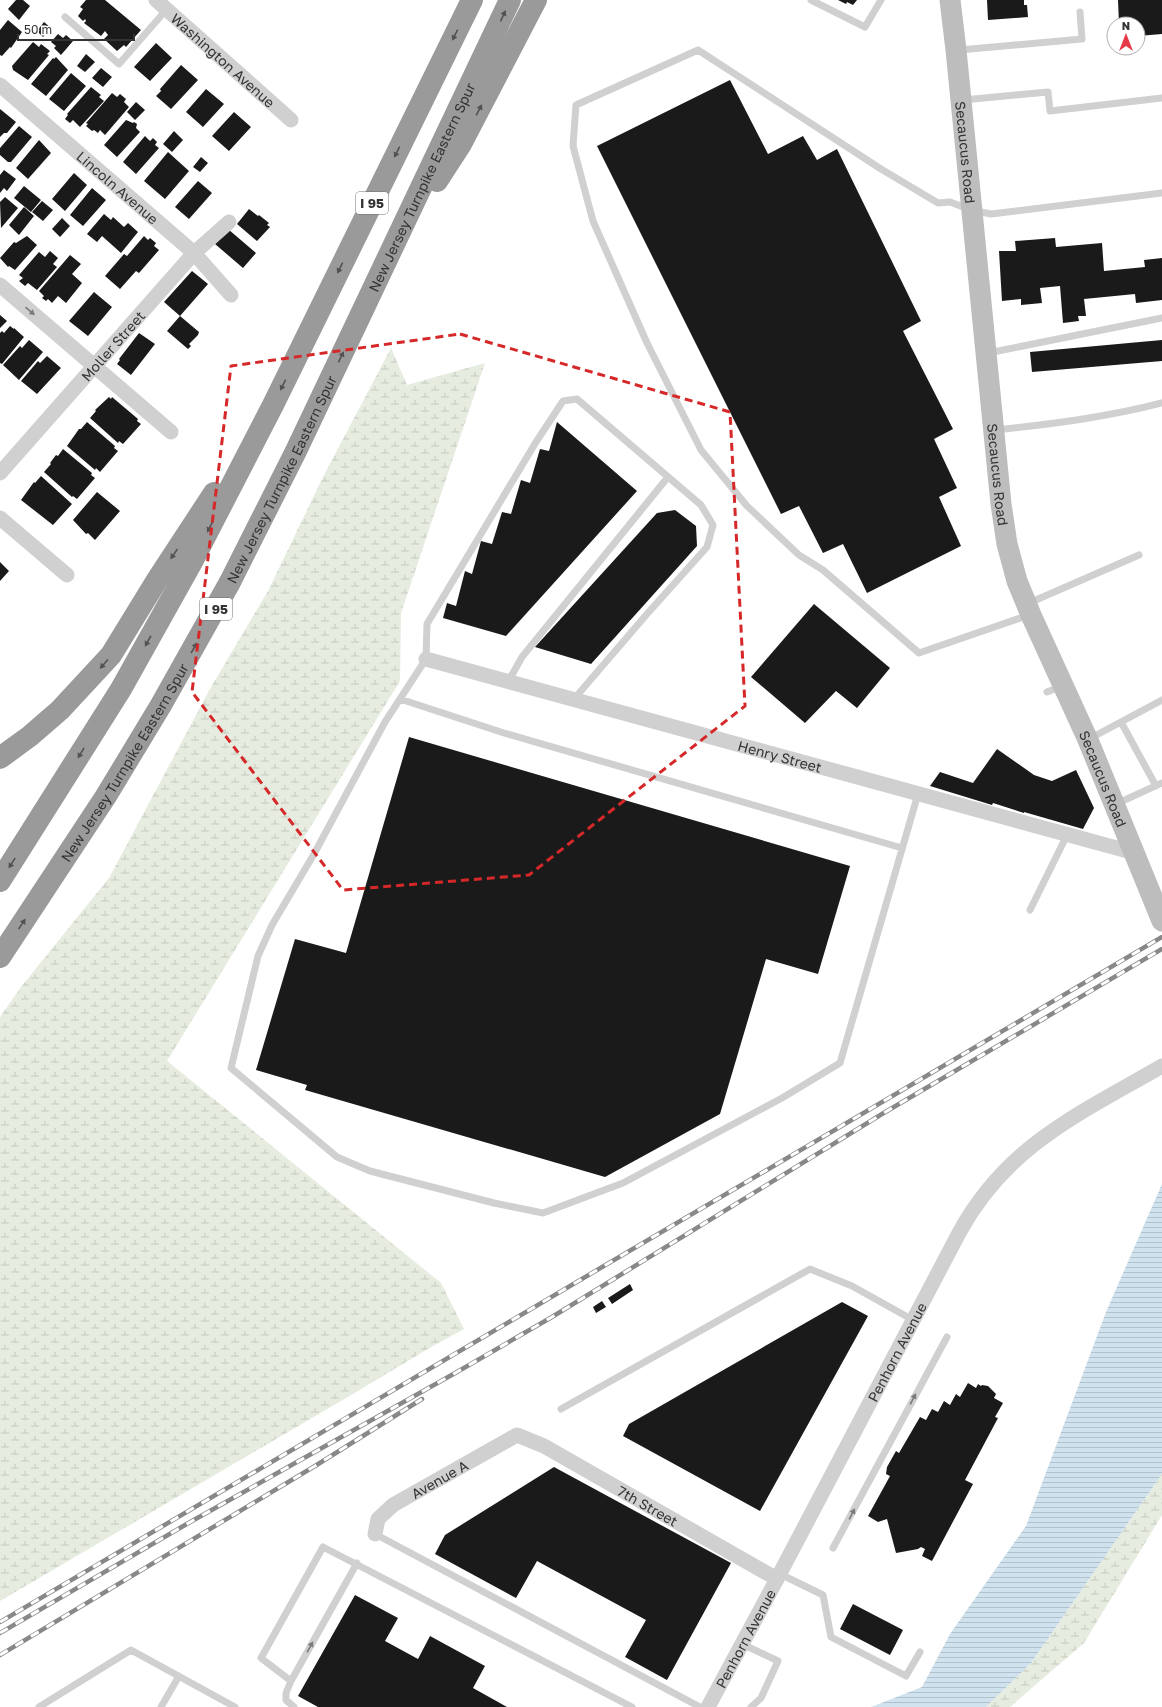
<svg xmlns="http://www.w3.org/2000/svg" width="1162" height="1707" font-family="'Golos Text',sans-serif">
	<defs>
		<pattern id="wetland-marsh" width="20" height="14" patternUnits="userSpaceOnUse"><rect width="20" height="14" fill="#e6ecdf"/><path d="M1 5h8M5 5V1M11 12h8M15 12V8" fill="none" stroke="#c6cbc0"/></pattern>
		<pattern id="water-rules" width="6" height="5" patternUnits="userSpaceOnUse"><rect width="6" height="5" fill="#cfe2ee"/><path d="M0 2.5h6" fill="none" stroke="#b2c2cd"/></pattern>
	</defs>
	<rect width="100%" height="100%" fill="#fff"/>
	<path fill="url(#wetland-marsh)" d="M391,348l16,37 78,-22 -84,250 -1,68 -233,380 274,222 23,46 -31,17 -87,52 -346,203v-584l21,-30 88,-109 102,-191 57,-96 55,-114z
		M1162,1474v41l-78,128 -74,64h-24l45,-44z"/>
	<path fill="url(#water-rules)" d="M1162,1184v290l-131,189 -45,44h-115l51,-20 28,-53 76,-108 80,-214z"/>
	<path fill="#1a1a1a" d="M16,0h7l7,6 -11,14 -11,-11z
		M86,0h19l36,30 -15,17 -2,-2 -7,6 -13,-12 4,-4 -3,-4 -4,5 -17,-13 2,-2 -1,-2 -2,2 -5,-5 5,-7 -3,-2z
		M838,0h19l-4,5 -6,-3 -1,2z
		M987,0h37v5h3l1,12 -40,3z
		M1118,0h44v34l-24,2v-12h-19z
		M8,20l14,12 -11,16 -1,-1 -8,9 -2,-1v-25z
		M44,22l7,6 -8,9 -6,-6z
		M58,34l5,4 3,-3 7,6 -12,14 -7,-7 2,-2 -5,-4z
		M33,42l6,5 2,-3 9,7 -3,3 2,1 -21,25 -15,-10 -1,-4z
		M156,43l16,15 -22,23 -16,-14z
		M86,54l9,8 -10,10 -8,-6z
		M56,57l12,13 -22,26 -15,-12 22,-26 1,1z
		M181,65l17,15 -27,29 -15,-13 5,-5 -1,-2z
		M101,68l11,9 -9,10 -11,-9z
		M71,73l15,13 -22,25 -15,-12z
		M730,80l38,74 35,-18 14,24 20,-11 84,172 -18,10 50,98 -19,10 23,49 -18,9 22,49 -94,47 -24,-49 -20,9 -24,-47 -18,8 -184,-368z
		M91,87l10,8 -2,2 5,4 -24,26 -7,-7 -3,3 -5,-4 3,-4 -1,-1z
		M206,89l18,15 -21,23 -17,-15z
		M112,93l5,4 3,-3 6,5 -2,3 5,5 -24,28 -5,-5 -2,3 -4,-3 -2,1 -6,-5 2,-2 -2,-1z
		M136,102l9,8 -10,10 -8,-8z
		M0,109l16,13 -9,11h-3l-4,4z
		M234,112l17,15 -22,24 -17,-15z
		M126,120l7,3 1,-1 3,2 -1,4 4,4 -23,25 -13,-12z
		M19,126l13,11 -21,25h-3l-8,-7v-7z
		M174,131l9,9 -11,12 -9,-8z
		M145,136l5,5 3,-3 4,4 -2,3 4,3 -23,26 -13,-12z
		M39,140l12,13 -23,26 -12,-11z
		M168,152l21,19 -24,28 -21,-18z
		M201,157l7,6 -8,9 -7,-5z
		M4,170l12,9 -9,12 -3,-3 -4,5v-18z
		M74,173l13,12 -22,26 -13,-12z
		M198,181l14,12 -23,26 -14,-12z
		M24,186l17,14 -10,12 -17,-14z
		M92,188l14,12 -23,26 -13,-11z
		M5,197l13,11 -17,20 -1,-26z
		M42,201l11,9 -10,11 -11,-9z
		M24,207l10,9 -15,19 -10,-10z
		M249,209l9,7 1,-1 10,8 -2,2 3,2 -13,14 -20,-17z
		M104,214l7,6 2,-3 11,10 4,-4 10,9 -17,21 -19,-17 -5,6 -10,-8z
		M62,218l8,8 -10,11 -8,-8z
		M228,229l28,24 -13,15 -28,-24z
		M27,236l10,9 -22,25 -6,-4 -1,1 -8,-9 14,-16 2,1z
		M144,236l4,4 2,-2 6,5 -2,3 5,4 -20,23 -3,-2 -16,18 -15,-13 19,-22 3,2z
		M1055,238l1,9 46,-4 2,28 41,-4 -1,-7 18,-2v42l-26,3 -1,-9 -51,5 2,17h-8l1,5 -16,2 -3,-37 -20,2 2,15 -21,2v-6l-19,2 -3,-50h17l-1,-10z
		M50,251l8,7 -5,6 4,3 -20,23 -9,-7 -3,3 -6,-5 4,-3 -4,-3 20,-23 6,5z
		M70,255l11,9 -9,10 10,9 -16,20 -8,-7 -6,7 -4,-4 -2,2 -4,-3 2,-2 -5,-5z
		M192,271l16,13 -28,32 -16,-14z
		M94,292l18,15 -24,29 -19,-15z
		M0,315l7,6 -7,7z
		M180,316l19,16 -1,3 -9,9 2,2 -3,3 -21,-18z
		M10,326l4,3v-1l10,9 -22,27 -2,-1v-30l2,-2 2,2z
		M139,333l16,11 -24,31 -14,-11 3,-4 -1,-1z
		M29,340l14,12 -24,28 -16,-15 17,-19 2,2z
		M1162,340v21l-130,11 -2,-20z
		M47,356l14,12 -24,26 -16,-13 17,-20 2,2z
		M109,397l2,2 1,-2 26,22 -1,2 4,3 -18,20 -4,-3 -1,2 -28,-25 6,-7 -1,-1z
		M87,422l28,24 -1,2 4,3 -18,21 -4,-4 -1,2 -28,-24 12,-17h2z
		M557,422l80,69 -131,145 -63,-18 4,-15 9,3 9,-35 7,3 9,-33 11,3 10,-32 9,2 10,-34 9,3 10,-34 9,2z
		M63,449l29,24 -1,2 4,3 -18,21 -4,-3 -1,1 -28,-25 7,-8 -1,-1 6,-8 2,1z
		M41,476l31,28 -19,21 -32,-25 13,-18 1,1z
		M97,492l23,19 -25,29 -7,-7 -2,1 -13,-14z
		M675,510l21,16 1,20 -106,118 -56,-17 122,-134z
		M0,562l9,9 -9,10z
		M814,604l76,64 -33,40 -21,-17 -31,32 -54,-46z
		M409,737l441,129 -32,108 -52,-15 -46,155 -115,63 -300,-87 2,-5 -51,-15 39,-131 51,14z
		M997,749l37,26 18,6 24,-11 18,38 -11,21 -59,-17v1l-31,-10 -1,2 -62,-19 10,-14 33,11z
		M630,1284l3,6 -21,14 -4,-6z
		M602,1301l4,6 -10,6 -3,-6z
		M842,1302l26,14 -108,195 -137,-75 6,-12z
		M968,1383l8,5 2,-4 3,2 1,-1 6,1 8,8 -2,4 9,5 -8,14 3,1 -33,62 8,4 -41,77 -10,-5 3,-7 -4,-2 -3,2 -22,4 -9,-34 -9,3 -10,-6 22,-40 -4,-2 1,-7 9,-16 3,2 21,-36 6,3 6,-11 6,3 6,-11 6,4 6,-11 4,3z
		M554,1467l177,96 -64,117 -42,-23 21,-37 -109,-59 -21,37 -81,-44 10,-19z
		M355,1595l43,23 -13,23 33,18 12,-23 55,30 -12,22 34,19h-189l-20,-11z
		M853,1604l50,26 -13,25 -50,-26z"/>
	<g fill="none" stroke-linecap="round" stroke-linejoin="round">
		<path stroke="#d0d0d0" stroke-width="7" d="M811,0l54,27 16,-27
			M65,17l54,47 48,-55
			M959,50l123,-11 -2,-27
			M963,100l85,-8 2,19 112,-13
			M988,353l174,-35
			M996,430c56,-6 112,-13 166,-27
			M1029,603l110,-48
			M1029,615l-110,38 -96,-83 -24,-15 -52,-49 -46,-56 -54,-107 -54,-122 -20,-75 3,-41 122,-55 183,119 57,34 12,-1 21,8 20,4 171,-21
			M508,682l14,-25 146,-180
			M1047,692l15,-6
			M400,699l104,34 398,115
			M574,699l73,-85 60,-67 6,-22 -12,-20 -124,-106 -14,2 -27,41 -109,182 -1,35 -41,63 -71,132 -42,71 -14,31 -27,112 106,89 33,14 124,32 49,10 80,-30 159,-85 58,-35 78,-269
			M1121,722l35,64
			M1089,739l73,-39
			M1116,804l46,-21
			M1030,910l37,-75
			M561,1409l249,-140 42,17 61,34
			M375,1534l325,173
			M833,1548l114,-211
			M780,1574l43,21 8,42 75,39 14,-24
			M742,1644l36,17 -17,37 -10,9
			M291,1681l-30,-23 62,-111 309,160
			M39,1707l92,-57 104,57
			M161,1707l18,-31
			M294,1707l-8,-7v-7l5,-12 66,-118"/>
		<g stroke="#d0d0d0" stroke-width="15">
			<path id="s1" d="M156,0l135,120"/>
			<path id="s2" d="M0,85l194,168 37,42"/>
			<path d="M0,285l171,147"/>
			<path id="s3" d="M0,473l194,-220 35,-31"/>
			<path d="M0,518l67,57"/>
			<path id="s4" d="M426,659l709,194"/>
			<path id="s5" d="M375,1534l3,-15 15,-14 124,-70 27,11 233,133"/>
			<path id="s6" d="M708,1707l69,-128 182,-346c48,-88 120,-119 203,-167"/>
		</g>
		<path stroke="#bdbdbd" stroke-width="21" id="s7" d="M950,0l6,50 45,454 6,40 10,37 14,34 57,125 74,181"/>
		<g stroke="#9a9a9a" stroke-width="22">
			<path d="M437,181l24,-37 75,-144"/>
			<path d="M0,758l30,-22 30,-26 51,-55 46,-75 57,-87"/>
			<path d="M0,881l121,-192 71,-127 81,-157 199,-405"/>
			<path id="s8" d="M0,957l106,-161 55,-91 69,-123 66,-131 214,-451"/>
		</g>
		<g stroke="#888" stroke-width="4.5">
			<path id="rail" d="M0,1622l1162,-685
				M0,1633l185,-108 272,-153 95,-55 330,-203 280,-165
				M0,1655l315,-189 107,-67"/>
		</g>
		<use href="#rail" stroke="#fff" stroke-width="3" stroke-dasharray="9" stroke-linecap="butt"/>
	</g>
	<defs><path id="oneway-solid" d="M-6-.8H1V-3.2L6.5 0L1 3.2V.8H-6Z"/></defs>
	<g fill="#525252">
		<use href="#oneway-solid" transform="translate(503 16) rotate(-65)"/>
		<use href="#oneway-solid" transform="translate(455 35) rotate(116)"/>
		<use href="#oneway-solid" transform="translate(479 110) rotate(-62)"/>
		<use href="#oneway-solid" transform="translate(397 152) rotate(116)"/>
		<use href="#oneway-solid" transform="translate(340 268) rotate(116)"/>
		<use href="#oneway-solid" transform="translate(341 357) rotate(-64)"/>
		<use href="#oneway-solid" transform="translate(283 385) rotate(116)"/>
		<use href="#oneway-solid" transform="translate(210 527) rotate(117)"/>
		<use href="#oneway-solid" transform="translate(174 554) rotate(124)"/>
		<use href="#oneway-solid" transform="translate(148 641) rotate(119)"/>
		<use href="#oneway-solid" transform="translate(194 648) rotate(-60)"/>
		<use href="#oneway-solid" transform="translate(104 664) rotate(131)"/>
		<use href="#oneway-solid" transform="translate(81 753) rotate(121)"/>
		<use href="#oneway-solid" transform="translate(12 863) rotate(122)"/>
		<use href="#oneway-solid" transform="translate(22 924) rotate(-56)"/>
	</g>
	<g fill="#7a7a7a">
		<use href="#oneway-solid" transform="translate(30 311) rotate(40)"/>
		<use href="#oneway-solid" transform="translate(913 1399) rotate(-62)"/>
		<use href="#oneway-solid" transform="translate(852 1514) rotate(-62)"/>
		<use href="#oneway-solid" transform="translate(310 1647) rotate(-61)"/>
	</g>
	<path fill="none" stroke="#d62828" stroke-width="3" stroke-dasharray="8 5" stroke-linejoin="round" d="M460,334l270,78 15,294 -216,169 -186,15 -151,-198 39,-326z"/>
	<g text-anchor="middle" dominant-baseline="central" stroke-width="4" stroke-linejoin="round" paint-order="stroke">
		<g fill="#fff" stroke="#707070" stroke-width="1">
			<rect x="356" y="192" width="32" height="22" rx="3"/>
			<rect x="200" y="598" width="32" height="22" rx="3"/>
		</g>
		<g font-size="13" font-weight="bold" fill="#333">
			<text x="372" y="203">I 95</text>
			<text x="216" y="609">I 95</text>
		</g>
		<g font-size="14" fill="#333" stroke="#fff">
			<text stroke="none"><textPath href="#s1" startOffset="90">Washington Avenue</textPath></text>
			<text stroke="none"><textPath href="#s7" startOffset="153">Secaucus Road</textPath></text>
			<text stroke="none"><textPath href="#s2" startOffset="156">Lincoln Avenue</textPath></text>
			<text stroke="none"><textPath href="#s8" startOffset="879">New Jersey Turnpike Eastern Spur</textPath></text>
			<text stroke="none"><textPath href="#s3" startOffset="170">Moller Street</textPath></text>
			<text stroke="none"><textPath href="#s7" startOffset="477">Secaucus Road</textPath></text>
			<text stroke="none"><textPath href="#s8" startOffset="555">New Jersey Turnpike Eastern Spur</textPath></text>
			<text stroke="none"><textPath href="#s4" startOffset="367">Henry Street</textPath></text>
			<text stroke="none"><textPath href="#s8" startOffset="231">New Jersey Turnpike Eastern Spur</textPath></text>
			<text stroke="none"><textPath href="#s7" startOffset="801">Secaucus Road</textPath></text>
			<text stroke="none"><textPath href="#s6" startOffset="402">Penhorn Avenue</textPath></text>
			<text stroke="none"><textPath href="#s5" startOffset="89">Avenue A</textPath></text>
			<text stroke="none"><textPath href="#s5" startOffset="327">7th Street</textPath></text>
			<text stroke="none"><textPath href="#s6" startOffset="78">Penhorn Avenue</textPath></text>
		</g>
	</g>
	<g transform="translate(1126 36)"><circle r="19" fill="#ffffff" stroke="#adadad"/>
	<path d="M0-3L7 15L0 10L-7 15Z" fill="#e63946"/>
	<text y="-6" font-size="11" font-weight="bold" text-anchor="middle" fill="#333333">N</text>
	</g>
	<path d="M18 34v6h116v-6" fill="none" stroke="#333333" stroke-width="2"/>
	<text x="24" y="34" font-size="12" fill="#333333" stroke="#ffffff" stroke-width="3" paint-order="stroke">50 m</text>
</svg>
